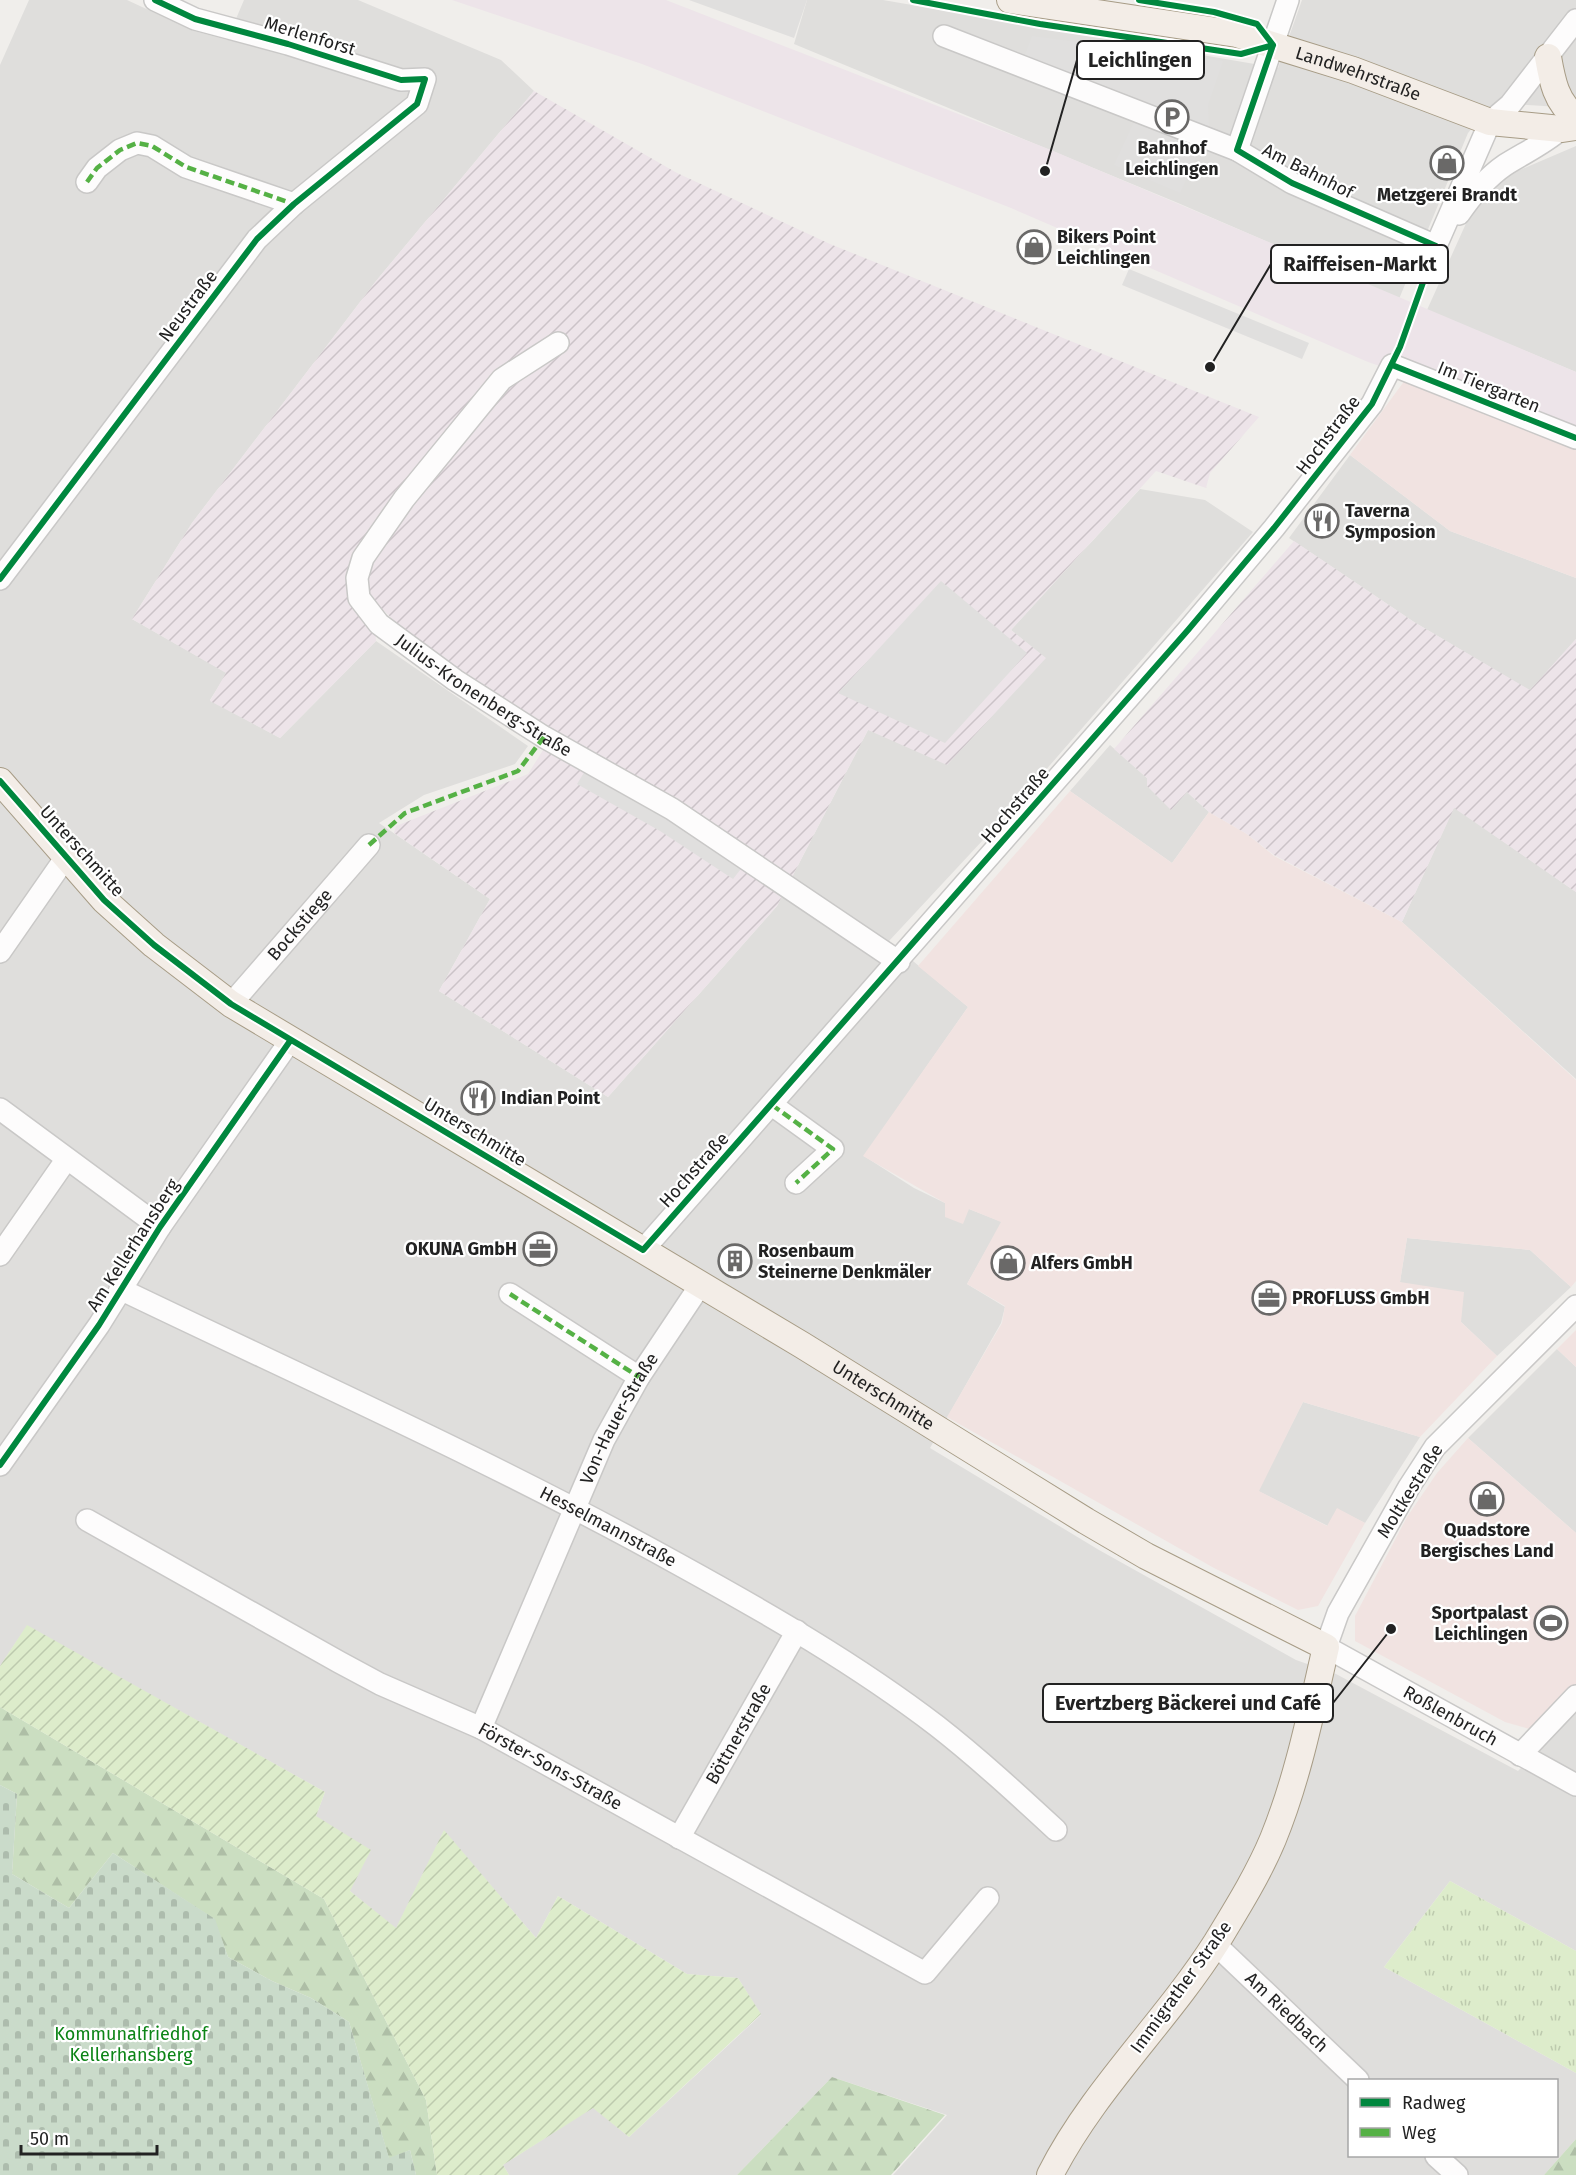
<svg xmlns="http://www.w3.org/2000/svg" width="1576" height="2175" font-family="'Fira Sans',sans-serif">
	<defs>
		<pattern id="industrial-furrows" width="10" height="10" patternUnits="userSpaceOnUse" patternTransform="scale(1.5)"><rect width="10" height="10" fill="#ede4e9"/><path d="M-1 1l2-2M0 10L10 0M9 11l2-2" fill="none" stroke="#cbc3c8"/></pattern>
		<pattern id="grass-tufts" width="24" height="20" patternUnits="userSpaceOnUse" patternTransform="scale(1.5)"><rect width="24" height="20" fill="#ddeccb"/><path d="M3 7l-1-3M5 7V3M7 7l1-3M15 17l-1-3M17 17v-4M19 17l1-3" fill="none" stroke="#bdcaae"/></pattern>
		<pattern id="forest-firs" width="22" height="20" patternUnits="userSpaceOnUse" patternTransform="scale(1.5)"><rect width="22" height="20" fill="#cbdec1"/><path d="M5 1l3.5 6h-7zM16 11l3.5 6h-7z" fill="#aebea6"/></pattern>
		<pattern id="cemetery-stones" width="16" height="16" patternUnits="userSpaceOnUse" patternTransform="scale(1.5)"><rect width="16" height="16" fill="#cadbca"/><path d="M2 7V4a2 2 0 0 1 4 0v3zM10 15v-3a2 2 0 0 1 4 0v3z" fill="#adbcad"/></pattern>
		<pattern id="garden-furrows" width="10" height="10" patternUnits="userSpaceOnUse" patternTransform="scale(1.5)"><rect width="10" height="10" fill="#ddeccb"/><path d="M-1 1l2-2M0 10L10 0M9 11l2-2" fill="none" stroke="#bdcaae"/></pattern>
	</defs>
	<rect width="100%" height="100%" fill="#f0eeeb"/>
	<path fill="#dfdedc" fill-rule="evenodd" d="M29,0h98l67,31 33,9 17,-40h114l143,60 33,31 -158,190 -184,242 -60,96 95,54 -17,27 70,38 96,-97 152,105 -13,18 -91,31 -45,28 111,76 -51,92 169,106 169,-191 91,-176 177,-72 -34,-28 129,-141 65,11 48,32 -243,279 -121,130 79,66 -104,149 50,32 31,15 24,6 33,13 -35,62 38,23 -4,16 -71,125 169,102 197,110 40,14 182,97 58,-60v240l-126,-70 -66,86 192,106v66l-32,36h-77l-14,-13 -13,13h-547l54,-60 -115,-38 -95,98h-228l-6,-10 90,-58 36,30 132,-122 -23,-37 -51,-4 -129,-78 -22,42 -92,-107 -48,98 -46,-38 -34,-75 9,-24 -298,-166 -27,40v-1601zM1350,2080h206v76h-206z
		M807,0h76l395,68 24,-68h274v108l-82,-5 -26,30 -69,166 -221,-96 -384,-159z
		M1576,146v226l-149,-62 50,-111 31,-24z
		M1350,455l100,76 126,47v61l-46,52 -116,-69 -125,-84z
		M1110,745l37,33 24,31 16,-17 22,20 -37,51 -102,-72z
		M1454,807l122,85v187l-174,-157z
		M1407,1238l123,12 41,37 -74,69 -36,-34 -61,-40z
		M1557,1349l19,18v166l-108,-95z
		M1303,1402l117,35 -55,86 -28,-14 -9,17 -70,-35z"/>
	<path fill="#f1e3e1" d="M1408,376l168,70v132l-126,-47 -100,-76z
		M1070,791l102,72 37,-51 38,22 27,22 128,66 174,158v201l-5,6 -41,-37 -123,-12 -7,44 64,10 -3,30 36,34 -77,81 -117,-35 -44,89 68,35 10,-18 28,15 -47,83 -20,4 -84,-42 -267,-151 55,-94 3,-17 -38,-22 34,-62 -32,-13 -6,15 -18,-7v-14l-82,-47 105,-149 -50,-41z
		M1576,1330v37l-19,-18z
		M1468,1438l108,95v152l-43,45 -28,-8 -150,-81v-25l52,-99 30,-44z"/>
	<path fill="url(#industrial-furrows)" d="M534,91l143,82 153,71 429,173 -49,56 -4,15 -50,-17 -145,159 35,28 -99,107 -79,-35 -91,176 -169,191 -169,-106 51,-92 -96,-66 2,-7 132,-52 27,-43 -81,-49 -62,-44 -39,-38 3,41 -96,97 -70,-37 16,-28 -94,-54 60,-96 184,-242z
		M1294,541l120,81 116,68 46,-51v253l-122,-84 -52,114 -128,-67 -27,-21 -38,-22 -22,-20 -16,18 -24,-24v-8l-33,-29z"/>
	<path fill="#ede4e9" d="M452,0h214l385,150 525,222v62l-208,-72 -357,-154 -369,-144z"/>
	<path fill="url(#grass-tufts)" d="M1450,1881l126,70v122l-192,-106z"/>
	<path fill="url(#forest-firs)" d="M0,1707l324,192 102,201 11,75h-21l-6,-25 -21,9 -40,-137 -38,-24 -39,-17 -44,-24 -14,-38 -101,-66 -44,55 -57,-34 5,-80 -17,-9z
		M832,2077l113,38 -54,60h-154z
		M1576,2139v36h-32z"/>
	<path fill="url(#cemetery-stones)" d="M0,1785l17,9 -5,80 57,34 44,-55 102,66 13,38 44,24 39,17 38,24 40,136 21,-8 6,25h-416z"/>
	<path fill="url(#garden-furrows)" d="M27,1625l298,167 -9,24 55,34 -21,41 46,37 48,-98 92,108 22,-42 129,78 51,4 23,36 -132,123 -36,-29 -90,57 6,10h-72l-11,-75 -102,-201 -324,-192v-41z"/>
	<path fill="#e0dfde" d="M689,0h118l-13,38z
		M1032,36l191,25 -15,44 1,24 -29,64 -66,-28 28,-60 -119,-45z
		M1129,269l180,74 -7,16 -180,-74z
		M941,581l86,72 -82,90 -107,-50z
		M585,771l83,46 76,48 -11,14 -73,-48 -83,-47z"/>
	<g fill="none" stroke-linecap="round" stroke-linejoin="round">
		<g stroke="#c9c8c7" stroke-width="24">
			<g id="minor">
				<path d="M944,36l293,114 55,33 144,63"/>
				<path d="M1237,150l51,-150"/>
				<path d="M87,182l10,-14 23,-18 17,-7 15,3 34,21 108,37"/>
				<path d="M1459,214c13,-19 27,-36 46,-49 19,-12 39,-21 56,-36"/>
				<path d="M1436,246l54,-124 20,-17 66,-85"/>
				<path id="s1" d="M558,343l-56,36 -98,120 -41,59 -6,20 2,20 20,26 76,56 89,57 128,72 227,153"/>
				<path d="M0,579l257,-340 37,-35 123,-100 8,-25 -24,1 -113,-36 -93,-25 -40,-19"/>
				<path d="M0,952l66,-95"/>
				<path id="s2" d="M231,1004l138,-159"/>
				<path d="M772,1105l61,44 -37,34"/>
				<path d="M0,1109l160,118"/>
				<path d="M643,1250l545,-620 86,-102 98,-124 20,-39 184,73"/>
				<path d="M0,1255l66,-95"/>
				<path id="s3" d="M120,1289c187,90 376,174 558,275 89,49 178,100 259,162 41,32 80,68 119,104"/>
				<path d="M510,1294l129,83"/>
				<path id="s4" d="M1576,1306l-141,141 -26,40 -71,126 -12,34 250,138"/>
				<path d="M0,1465l99,-140 61,-98 130,-186"/>
				<path id="s5" d="M87,1520l252,142 41,22 101,44 444,245 63,-75"/>
				<path id="s6" d="M481,1728l123,-288 35,-63 62,-93"/>
				<path d="M1520,1755l56,-59"/>
				<path id="s7" d="M679,1838l118,-207"/>
				<path id="s8" d="M1215,1944l143,136"/>
				<path d="M1436,2156l21,19"/>
			</g>
		</g>
		<g stroke="#a79c86" stroke-width="28">
			<g id="major">
				<path id="s9" d="M1010,0l227,34 116,36 137,52 71,7 15,-2"/>
				<path d="M1548,57c4,23 8,46 28,60"/>
				<path id="s10" d="M0,781l104,119 50,45 77,59 571,341 284,176 60,35 180,91c-15,65 -28,131 -53,192 -15,36 -37,71 -57,104 -51,80 -123,147 -166,232"/>
			</g>
		</g>
		<use href="#minor" stroke="#fdfcfc" stroke-width="21"/>
		<use href="#major" stroke="#f3ede7" stroke-width="26"/>
		<path stroke="#55b145" stroke-width="4.5" stroke-dasharray="9 4.5" stroke-linecap="butt" d="M87,182l10,-14 23,-18 17,-7 15,3 34,21 108,37
			M369,845l36,-32 113,-42 26,-34
			M772,1105l61,44 -37,34
			M510,1294l129,83"/>
		<g stroke="#fff" stroke-width="10">
			<path id="cycleway" d="M913,0l127,24 201,30 32,-9
				M1139,0l75,12 43,12 16,21
				M1392,365l184,73
				M0,579l257,-340 37,-35 123,-100 8,-25 -24,1 -113,-36 -93,-25 -40,-19
				M0,781l104,119 50,45 77,59 412,246 545,-620 86,-102 98,-124 28,-57 36,-101 -144,-63 -55,-33 36,-105
				M0,1465l99,-140 61,-98 130,-186"/>
		</g>
		<use href="#cycleway" stroke="#00873e" stroke-width="6"/>
	</g>
	<defs>
		<g id="parking-ring" transform="scale(1.725)"><circle r="9.5" fill="#fff" stroke="#6a6968" stroke-width="1.5"/><path d="M-3.5-5.5H1a3.5 3.5 0 0 1 0 7H-1V5.5H-3.5ZM-1-3.4V-.6H.8a1.4 1.4 0 0 0 0-2.8Z" fill="#6a6968"/></g>
		<g id="shop-ring" transform="scale(1.725)"><circle r="9.5" fill="#fff" stroke="#6a6968" stroke-width="1.5"/><path d="M-5-2.5h2.3a2.7 3.5 0 0 1 5.4 0H5L5.5 6h-11ZM-1.5-2.5h3a1.5 2.3 0 0 0-3 0Z" fill="#6a6968"/></g>
		<g id="restaurant-ring" transform="scale(1.725)"><circle r="9.5" fill="#fff" stroke="#6a6968" stroke-width="1.5"/><path d="M-5-6h1v4h1v-4h1v4h1v-4h1v5L-1.5 .5V6h-2V.5L-5-1ZM5-6V6H3V1.5H1.5Q1.5-4 5-6Z" fill="#6a6968"/></g>
		<g id="office-ring" transform="scale(1.725)"><circle r="9.5" fill="#fff" stroke="#6a6968" stroke-width="1.5"/><path d="M-6-3h4V-5.5h4V-3h4V5H-6ZM-1-4.5V-3h2v-1.5ZM-6 0V1H6V0Z" fill="#6a6968"/></g>
		<g id="building-ring" transform="scale(1.725)"><circle r="9.5" fill="#fff" stroke="#6a6968" stroke-width="1.5"/><path d="M-4-6H4V6H1V3H-1V6H-4ZM-2.5-4.3h1.7v1.8h-1.7ZM.8-4.3h1.7v1.8H.8ZM-2.5-1h1.7V.8h-1.7ZM.8-1h1.7V.8H.8Z" fill="#6a6968"/></g>
		<g id="stadium-ring" transform="scale(1.725)"><circle r="9.5" fill="#fff" stroke="#6a6968" stroke-width="1.5"/><path d="M0-5a6.5 5 0 1 0 0 10a6.5 5 0 1 0 0-10ZM-3.5-1.8h7v3.6h-7Z" fill="#6a6968"/></g>
	</defs>
	<g fill-rule="evenodd">
		<use href="#parking-ring" x="1172" y="117"/>
		<use href="#shop-ring" x="1447" y="163"/>
		<use href="#shop-ring" x="1034" y="247"/>
		<use href="#restaurant-ring" x="1322" y="521"/>
		<use href="#restaurant-ring" x="478" y="1098"/>
		<use href="#office-ring" x="540" y="1249"/>
		<use href="#building-ring" x="735" y="1261"/>
		<use href="#shop-ring" x="1008" y="1263"/>
		<use href="#office-ring" x="1269" y="1298"/>
		<use href="#shop-ring" x="1487" y="1499"/>
		<use href="#stadium-ring" x="1551" y="1623"/>
	</g>
	<g text-anchor="middle" dominant-baseline="central" stroke-width="4.5" stroke-linejoin="round" paint-order="stroke">
		<g font-size="18" fill="#222" stroke="#fff">
			<text transform="translate(310 36) rotate(17)">Merlenforst</text>
			<text stroke="none"><textPath href="#s9" startOffset="357">Landwehrstraße</textPath></text>
			<text transform="translate(1308 171) rotate(27)">Am Bahnhof</text>
			<text transform="translate(188 306) rotate(-53)">Neustraße</text>
			<text transform="translate(1489 387) rotate(22)">Im Tiergarten</text>
			<text transform="translate(1328 435) rotate(-53)">Hochstraße</text>
			<text stroke="none"><textPath href="#s1" startOffset="494">Julius-Kronenberg-Straße</textPath></text>
			<text transform="translate(1015 805) rotate(-49)">Hochstraße</text>
			<text transform="translate(82 851) rotate(48)">Unterschmitte</text>
			<text stroke="none"><textPath href="#s2" startOffset="105">Bockstiege</textPath></text>
			<text transform="translate(475 1132) rotate(31)">Unterschmitte</text>
			<text transform="translate(694 1170) rotate(-48)">Hochstraße</text>
			<text transform="translate(133 1245) rotate(-57)">Am Kellerhansberg</text>
			<text stroke="none"><textPath href="#s10" startOffset="1083">Unterschmitte</textPath></text>
			<text stroke="none"><textPath href="#s6" startOffset="339">Von-Hauer-Straße</textPath></text>
			<text transform="translate(1410 1491) rotate(-58)">Moltkestraße</text>
			<text stroke="none"><textPath href="#s3" startOffset="543">Hesselmannstraße</textPath></text>
			<text stroke="none"><textPath href="#s4" startOffset="570">Roßlenbruch</textPath></text>
			<text stroke="none"><textPath href="#s7" startOffset="120">Böttnerstraße</textPath></text>
			<text stroke="none"><textPath href="#s5" startOffset="525">Förster-Sons-Straße</textPath></text>
			<text transform="translate(1181 1987) rotate(-54)">Immigrather Straße</text>
			<text stroke="none"><textPath href="#s8" startOffset="99">Am Riedbach</textPath></text>
		</g>
		<g font-size="18" font-weight="bold" fill="#222" stroke="#fff" text-anchor="start">
			<text x="1172" y="148" text-anchor="middle">Bahnhof<tspan x="1172" dy="21">Leichlingen</tspan></text>
			<text x="1447" y="195" text-anchor="middle">Metzgerei Brandt</text>
			<text x="1057" y="237">Bikers Point<tspan x="1057" dy="21">Leichlingen</tspan></text>
			<text x="1345" y="511">Taverna<tspan x="1345" dy="21">Symposion</tspan></text>
			<text x="501" y="1098">Indian Point</text>
			<text x="517" y="1249" text-anchor="end">OKUNA GmbH</text>
			<text x="758" y="1251">Rosenbaum<tspan x="758" dy="21">Steinerne Denkmäler</tspan></text>
			<text x="1031" y="1263">Alfers GmbH</text>
			<text x="1292" y="1298">PROFLUSS GmbH</text>
			<text x="1487" y="1530" text-anchor="middle">Quadstore<tspan x="1487" dy="21">Bergisches Land</tspan></text>
			<text x="1528" y="1613" text-anchor="end">Sportpalast<tspan x="1528" dy="21">Leichlingen</tspan></text>
		</g>
		<g font-size="18" fill="#0c8416" stroke="#fff">
			<text x="131" y="2034">Kommunalfriedhof<tspan x="131" dy="21">Kellerhansberg</tspan></text>
		</g>
	</g>
	<path fill="none" stroke="#222" stroke-width="2" d="M1045 171L1077 60M1210 367L1271 264M1391 1629L1333 1703"/>
	<g fill="#222" stroke="#fff" stroke-width="2">
		<circle cx="1045" cy="171" r="6"/>
		<circle cx="1210" cy="367" r="6"/>
		<circle cx="1391" cy="1629" r="6"/>
	</g>
	<g fill="#fff" stroke="#222" stroke-width="2">
		<rect x="1077" y="41" width="127" height="38" rx="6"/>
		<rect x="1271" y="245" width="177" height="38" rx="6"/>
		<rect x="1043" y="1684" width="290" height="38" rx="6"/>
	</g>
	<g font-size="20" text-anchor="middle" font-weight="bold" fill="#222">
		<text x="1140" y="67">Leichlingen</text>
		<text x="1360" y="271">Raiffeisen-Markt</text>
		<text x="1188" y="1710">Evertzberg Bäckerei und Café</text>
	</g>
	<rect x="1348" y="2079" width="210" height="78" fill="#ffffff" stroke="#a7a7a7" stroke-width="1.5"/>
	<rect x="1360" y="2098" width="30" height="9" fill="#00873e" stroke="#a7a7a7" stroke-width="1.5"/>
	<text x="1402" y="2109" font-size="18" fill="#222222">Radweg</text>
	<rect x="1360" y="2128" width="30" height="9" fill="#55b145" stroke="#a7a7a7" stroke-width="1.5"/>
	<text x="1402" y="2139" font-size="18" fill="#222222">Weg</text>
	<path d="M21 2145v9h136v-9" fill="none" stroke="#222222" stroke-width="3"/>
	<text x="30" y="2145" font-size="18" fill="#222222" stroke="#ffffff" stroke-width="4.5" paint-order="stroke">50 m</text>
</svg>
